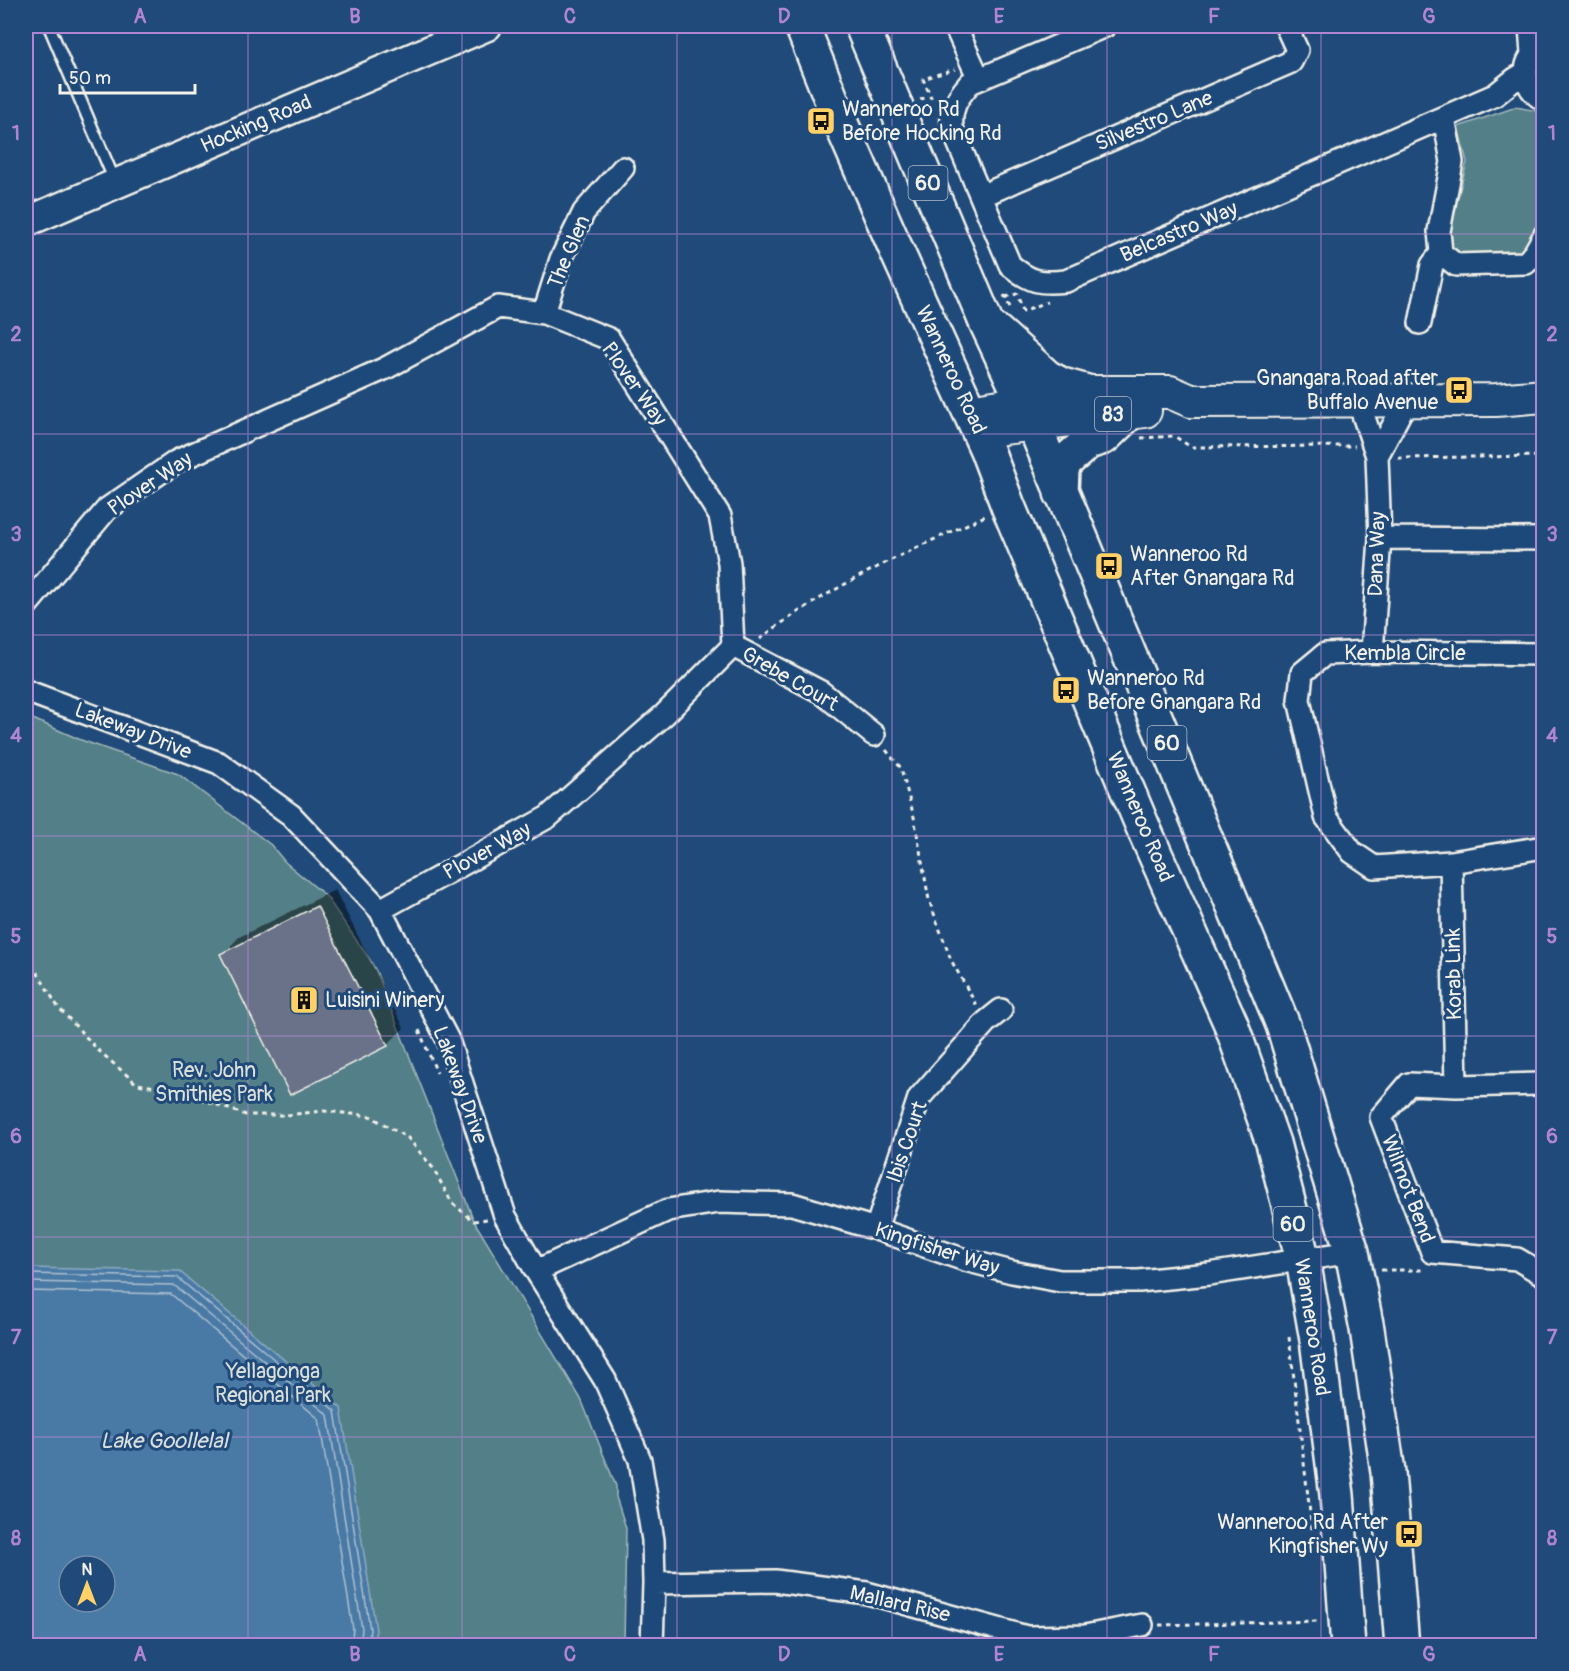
<svg xmlns="http://www.w3.org/2000/svg" width="1569" height="1671" font-family="Pangolin,sans-serif">
	<rect width="100%" height="100%" fill="#1f4a7a"/>
	<filter id="ink" filterUnits="userSpaceOnUse"><feTurbulence type="fractalNoise" baseFrequency=".0167" numOctaves="2"/><feDisplacementMap in="SourceGraphic" scale="12" xChannelSelector="R" yChannelSelector="G"/><feConvolveMatrix kernelMatrix="1 2 1 2 8 2 1 2 1" color-interpolation-filters="sRGB"/></filter>
	<g filter="url(#ink)">
		<path fill="#538088" stroke="#a4b8b8" stroke-width="1.5" fill-rule="evenodd" d="M1516,107l27,5v105l-12,27 -10,14h-62l-10,-10v-16l18,-70 -9,-35z
			M26,716l55,24 97,34 93,71 14,17 41,34 44,64 6,11 98,250 107,178 35,87v11l10,31 -2,117h-598zM69,1566h36v36h-36z"/>
		<path fill="#4a7aa6" stroke="#8eaac0" stroke-width="1.5" fill-rule="evenodd" d="M26,1268l153,3 162,137 35,222 -3,15h-347zM69,1566h36v36h-36z"/>
		<path fill="#0007" d="M335,890l69,138 -17,17 -165,-90 17,-18z"/>
		<g fill="none" stroke-linecap="round" stroke-linejoin="round">
			<path stroke="#b0c1ce" stroke-width="1.5" d="M26,1274l151,3 158,134 35,218 -2,17
				M26,1282l148,3 154,130 34,214 -2,17
				M26,1291l145,3 148,125 34,210 -2,17"/>
		</g>
		<path fill="#697289" stroke="#f4f1e8" stroke-width="1.5" d="M317,906l71,140 -98,49 -70,-141z"/>
		<g fill="none" stroke-linecap="round" stroke-linejoin="round">
			<g stroke="#f4f1e8" stroke-width="15">
				<path id="lane" d="M49,26l67,158"/>
			</g>
			<g stroke="#f4f1e8" stroke-width="26">
				<path id="street" d="M955,26l24,53
					M1105,26l-135,57c-13,15 -20,25 -18,45l58,137c20,17 30,19 56,16l429,-186 20,-16 10,-6
					M1530,26l2,28
					M1544,46c-25,12 -23,42 0,54
					M1444,117l8,45 -13,69 2,22 15,12 70,-2 9,-11 9,-16
					M981,196l310,-134 6,-12 -11,-24
					M544,313l17,-54 23,-47 39,-44
					M1420,323l12,-58 9,-12
					M1358,400l19,56 3,82 -8,114
					M1377,456l30,-56
					M1380,538l164,1
					M26,606l81,-97 70,-48 209,-93 112,-61 46,6 65,26 111,177 9,47 4,83 -69,69 -116,102 -168,93
					M733,646l88,46 53,43
					M1544,654l-172,-2 -47,2 -23,19 -3,27 27,117 26,35 22,15 77,-5 93,-15
					M26,691l193,72 72,52 89,95 68,130 57,176 31,55 69,109 35,80 13,80 1,43 -2,63
					M1451,862l5,224
					M1544,1084l-88,2 -47,-2 -28,33 51,135 85,7 27,16
					M876,1229l43,-131 67,-76 15,-12
					M536,1271l132,-61 51,-8 73,2 84,25 89,31 47,12 48,9h79l70,-7 143,-22
					M654,1583l121,-2 92,12 160,44 58,-1 57,-11"/>
			</g>
			<g stroke="#f4f1e8" stroke-width="33">
				<path id="secondary" d="M26,222l461,-196"/>
			</g>
			<g stroke="#f4f1e8" stroke-width="36">
				<path id="primary" d="M969,411l118,-19h83l21,9 305,-1 48,-4
					M979,431l166,-20"/>
			</g>
			<g stroke="#f4f1e8" stroke-width="38">
				<path id="highway" d="M802,26l38,95 59,135 88,194 21,56 135,321 88,197 42,119 30,117 14,80 20,155 11,151
					M862,26l124,296 48,103 249,600 69,227 15,77 21,143 14,174
					M997,332l50,45 15,8 25,7
					M1061,493l1,-24 4,-8 22,-19 16,-5 26,-25"/>
			</g>
			<path stroke="#f4f1e8" stroke-width="3" stroke-dasharray="4.5 4.5" stroke-linecap="butt" d="M920,99l11,-2 -8,-18 32,-10
				M1004,295l8,16
				M1005,297l12,-3 6,17 24,-9
				M1141,438l33,-2 17,11 164,-1
				M1398,458l146,-2
				M760,639c64,-50 151,-89 225,-123
				M886,750l15,18 13,49 15,83 22,60 26,46
				M26,958l9,11 23,38 40,43 39,34 38,6 71,25h40l38,-4 46,5 38,22 25,30 19,35 22,18 13,-2
				M419,1030l18,43
				M1381,1270h44
				M1289,1337l23,193
				M1159,1625l161,-4"/>
			<use href="#lane" stroke="#1f4a7a" stroke-width="10"/>
			<use href="#street" stroke="#1f4a7a" stroke-width="21"/>
			<use href="#secondary" stroke="#1f4a7a" stroke-width="28"/>
			<use href="#primary" stroke="#1f4a7a" stroke-width="32"/>
			<use href="#highway" stroke="#1f4a7a" stroke-width="33"/>
		</g>
	</g>
	<path fill="none" stroke="#b185d1" stroke-width="1.5" stroke-opacity="0.55" d="M248,26v1620M462,26v1620M677,26v1620M892,26v1620M1107,26v1620M1321,26v1620M26,234h1518M26,434h1518M26,635h1518M26,836h1518M26,1036h1518M26,1237h1518M26,1437h1518"/>
	<defs>
		<g id="bus-square" transform="scale(1.5)"><rect x="-9" y="-9" width="18" height="18" rx="4" fill="#ffd166" stroke="#1f4a7a"/><path d="M-5-6H5V4H4V6H2V4H-2V6H-4V4H-5ZM-3.5-4V0h7V-4ZM-3.5 1.2v1.5H-2V1.2ZM2 1.2v1.5H3.5V1.2Z" fill="#111"/></g>
		<g id="building-square" transform="scale(1.5)"><rect x="-9" y="-9" width="18" height="18" rx="4" fill="#ffd166" stroke="#1f4a7a"/><path d="M-4-6H4V6H1V3H-1V6H-4ZM-2.5-4.3h1.7v1.8h-1.7ZM.8-4.3h1.7v1.8H.8ZM-2.5-1h1.7V.8h-1.7ZM.8-1h1.7V.8H.8Z" fill="#111"/></g>
	</defs>
	<g fill-rule="evenodd">
		<use href="#bus-square" x="821" y="121"/>
		<use href="#bus-square" x="1459" y="390"/>
		<use href="#bus-square" x="1109" y="566"/>
		<use href="#bus-square" x="1066" y="690"/>
		<use href="#building-square" x="304" y="1000"/>
		<use href="#bus-square" x="1409" y="1534"/>
	</g>
	<g text-anchor="middle" dominant-baseline="central" stroke-width="6" stroke-linejoin="round" paint-order="stroke">
		<g fill="#1f4a7a" stroke="#b4bfc7" stroke-width="1.5">
			<rect x="908.5" y="166" width="39" height="34" rx="4.5"/>
			<rect x="1095" y="397" width="36" height="34" rx="4.5"/>
			<rect x="1147.5" y="726" width="39" height="34" rx="4.5"/>
			<rect x="1273.5" y="1207" width="39" height="34" rx="4.5"/>
		</g>
		<g font-size="20" font-weight="bold" fill="#f4f1e8">
			<text x="928" y="183">60</text>
			<text x="1113" y="414">83</text>
			<text x="1167" y="743">60</text>
			<text x="1293" y="1224">60</text>
		</g>
		<g font-size="21" fill="#f4f1e8" stroke="#1f4a7a" text-anchor="start">
			<text x="842" y="109">Wanneroo Rd<tspan x="842" dy="24">Before Hocking Rd</tspan></text>
			<text x="1438" y="378" text-anchor="end">Gnangara Road after<tspan x="1438" dy="24">Buffalo Avenue</tspan></text>
			<text x="1130" y="554">Wanneroo Rd<tspan x="1130" dy="24">After Gnangara Rd</tspan></text>
			<text x="1087" y="678">Wanneroo Rd<tspan x="1087" dy="24">Before Gnangara Rd</tspan></text>
			<text x="325" y="1000">Luisini Winery</text>
			<text x="1388" y="1522" text-anchor="end">Wanneroo Rd After<tspan x="1388" dy="24">Kingfisher Wy</tspan></text>
		</g>
		<g font-size="21" fill="#f4f1e8" stroke="#1f4a7a">
			<text transform="translate(1154 121) rotate(-23)">Silvestro Lane</text>
			<text transform="translate(256 124) rotate(-23)">Hocking Road</text>
			<text transform="translate(1179 232) rotate(-23)">Belcastro Way</text>
			<text transform="translate(569 252) rotate(-67)">The Glen</text>
			<text transform="translate(951 370) rotate(65)">Wanneroo Road</text>
			<text transform="translate(634 384) rotate(55)">Plover Way</text>
			<text transform="translate(150 484) rotate(-34)">Plover Way</text>
			<text transform="translate(1377 554) rotate(-88)">Dana Way</text>
			<text x="1405" y="653">Kembla Circle</text>
			<text transform="translate(790 679) rotate(30)">Grebe Court</text>
			<text transform="translate(133 731) rotate(21)">Lakeway Drive</text>
			<text transform="translate(1140 817) rotate(67)">Wanneroo Road</text>
			<text transform="translate(487 851) rotate(-29)">Plover Way</text>
			<text transform="translate(1454 974) rotate(-91)">Korab Link</text>
			<text transform="translate(460 1085) rotate(70)">Lakeway Drive</text>
			<text transform="translate(907 1142) rotate(-71)">Ibis Court</text>
			<text transform="translate(1408 1189) rotate(69)">Wilmot Bend</text>
			<text transform="translate(937 1249) rotate(18)">Kingfisher Way</text>
			<text transform="translate(1312 1327) rotate(81)">Wanneroo Road</text>
			<text transform="translate(900 1604) rotate(13)">Mallard Rise</text>
		</g>
		<g font-size="21" fill="#dce0da" stroke="#1f4a7a">
			<text x="214" y="1070">Rev. John<tspan x="214" dy="24">Smithies Park</tspan></text>
			<text x="273" y="1371">Yellagonga<tspan x="273" dy="24">Regional Park</tspan></text>
		</g>
		<g font-size="22" font-style="italic" fill="#dadfde" stroke="#1f4a7a">
			<text x="164" y="1441">Lake Goollelal</text>
		</g>
	</g>
	<rect width="1569" height="1671" fill="none" stroke="#1f4a7a" stroke-width="66"/>
	<g transform="translate(87 1584)"><circle r="28" fill="#1f4a7a" stroke="#748da6" stroke-width="1.5"/>
	<path d="M0-4.5L10 22L0 15L-10 22Z" fill="#ffd166"/>
	<text y="-9" font-size="16" font-weight="bold" text-anchor="middle" fill="#f4f1e8">N</text>
	</g>
	<path d="M60 84v9h135v-9" fill="none" stroke="#f4f1e8" stroke-width="3"/>
	<text x="69" y="84" font-size="18" fill="#f4f1e8" stroke="#1f4a7a" stroke-width="4.5" paint-order="stroke">50 m</text>
	<rect x="33" y="33" width="1503" height="1605" fill="none" stroke="#b185d1" stroke-width="2"/>
	<g font-size="20" text-anchor="middle" font-weight="bold" fill="#b185d1">
		<text x="140" y="23">A</text>
		<text x="355" y="23">B</text>
		<text x="570" y="23">C</text>
		<text x="784" y="23">D</text>
		<text x="999" y="23">E</text>
		<text x="1214" y="23">F</text>
		<text x="1429" y="23">G</text>
		<text x="16" y="140">1</text>
		<text x="1552" y="140">1</text>
		<text x="16" y="341">2</text>
		<text x="1552" y="341">2</text>
		<text x="16" y="541">3</text>
		<text x="1552" y="541">3</text>
		<text x="16" y="742">4</text>
		<text x="1552" y="742">4</text>
		<text x="16" y="943">5</text>
		<text x="1552" y="943">5</text>
		<text x="16" y="1143">6</text>
		<text x="1552" y="1143">6</text>
		<text x="16" y="1344">7</text>
		<text x="1552" y="1344">7</text>
		<text x="16" y="1545">8</text>
		<text x="1552" y="1545">8</text>
		<text x="140" y="1661">A</text>
		<text x="355" y="1661">B</text>
		<text x="570" y="1661">C</text>
		<text x="784" y="1661">D</text>
		<text x="999" y="1661">E</text>
		<text x="1214" y="1661">F</text>
		<text x="1429" y="1661">G</text>
	</g>
</svg>
